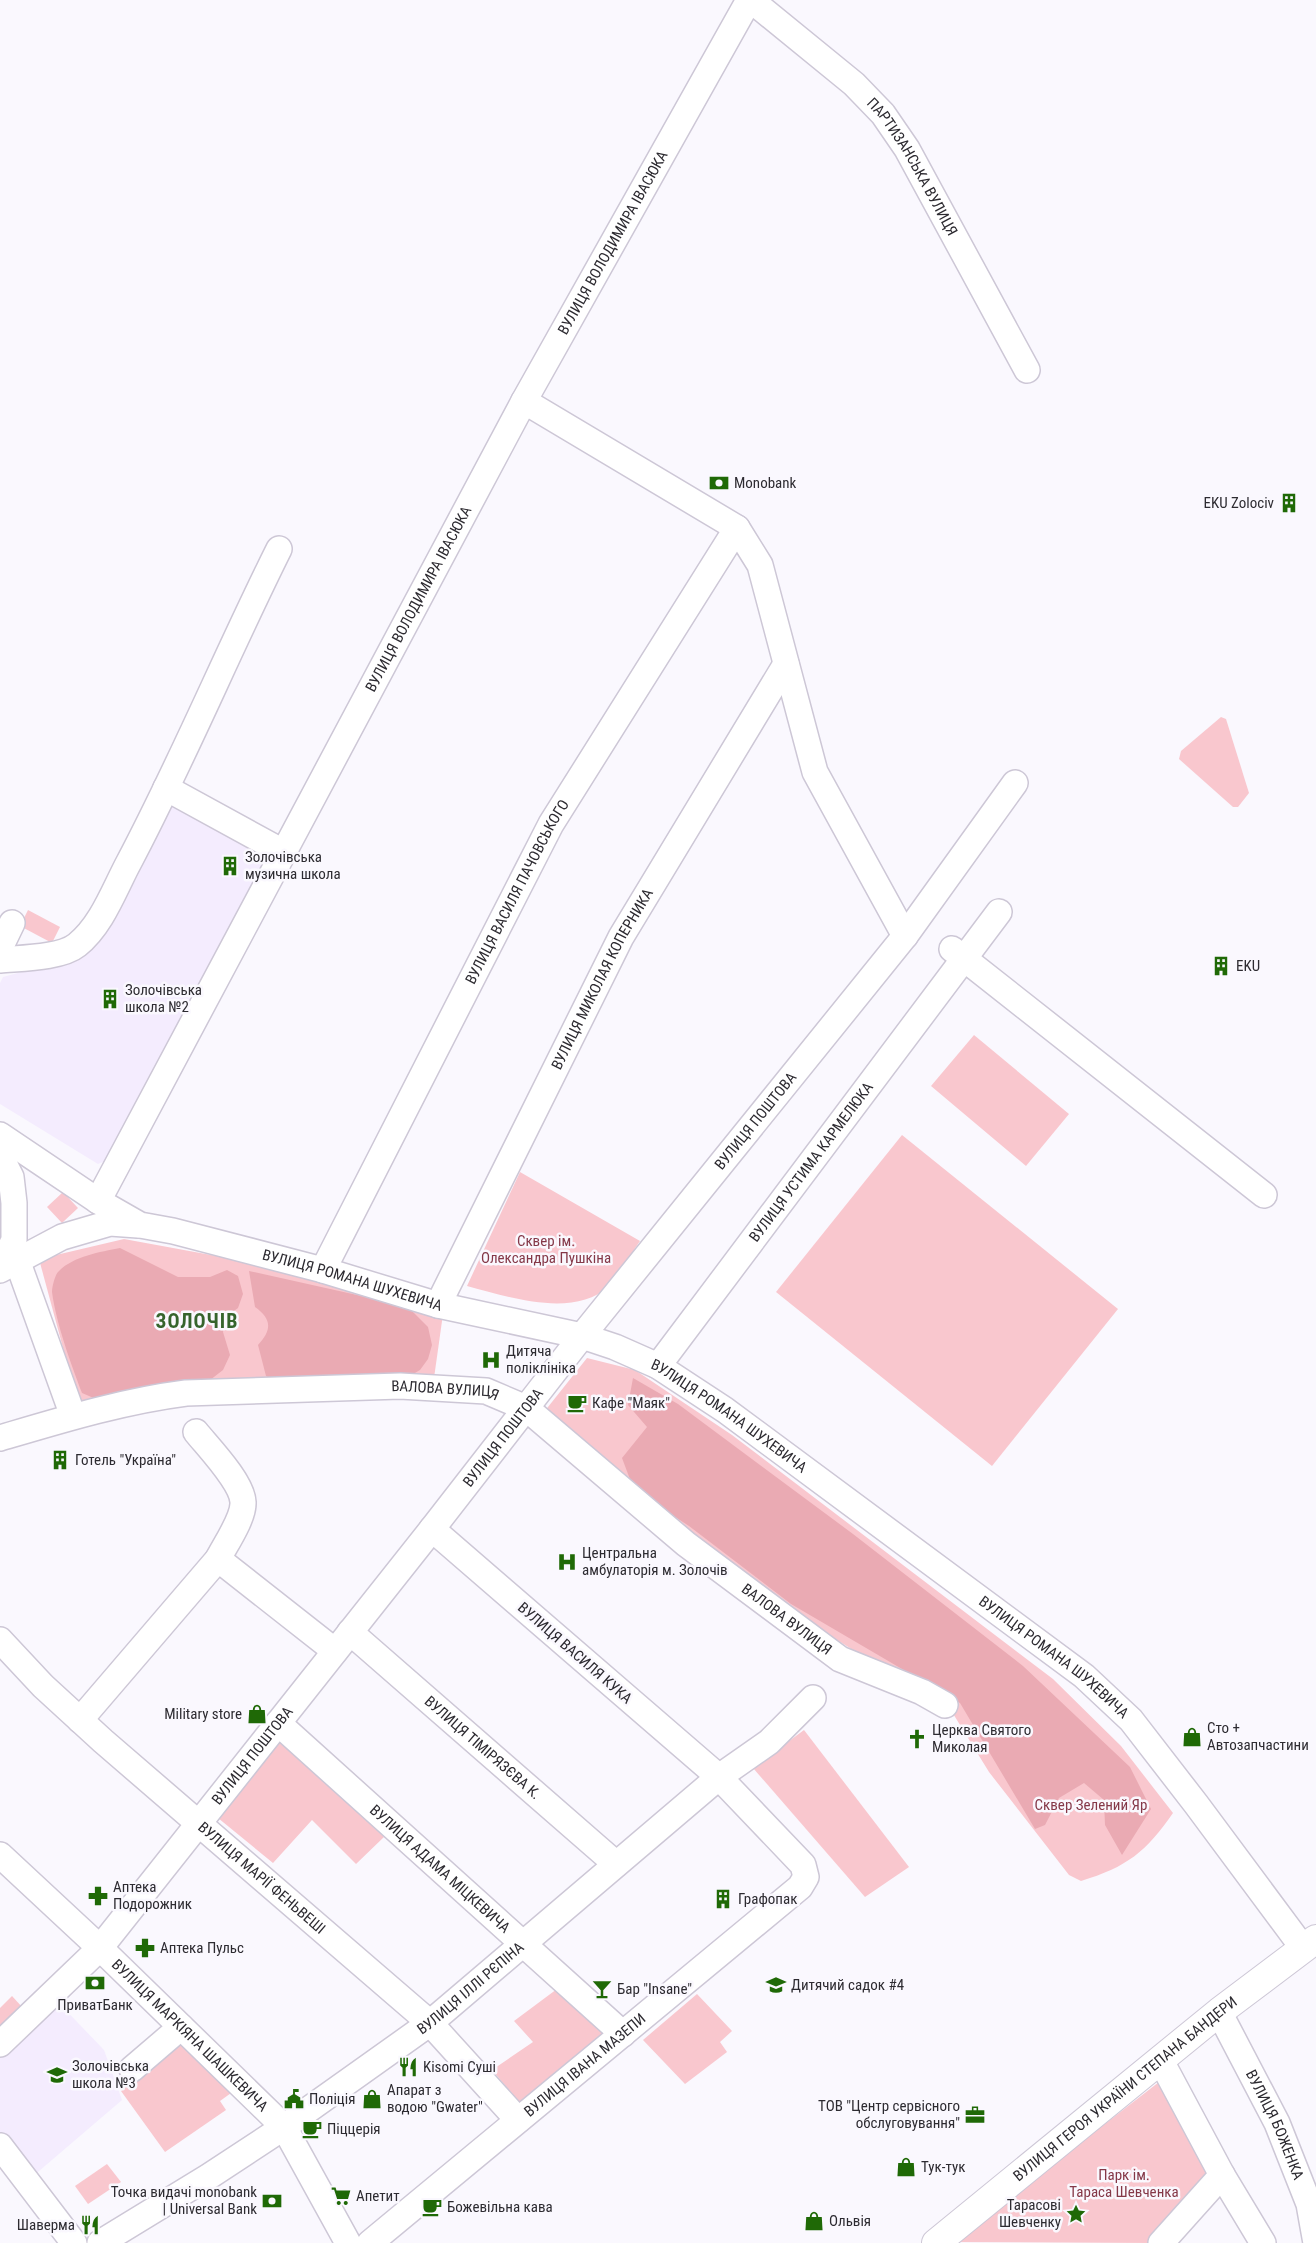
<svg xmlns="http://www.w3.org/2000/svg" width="1316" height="2243" font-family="'Roboto Condensed',sans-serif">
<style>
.built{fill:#f4ecfe}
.green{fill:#f9c7ce}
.forest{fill:#eaaab3}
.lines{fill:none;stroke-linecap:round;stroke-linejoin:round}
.minor-casing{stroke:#cdc7d6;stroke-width:28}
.major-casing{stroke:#cdc7d6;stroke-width:30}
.minor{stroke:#fff;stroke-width:25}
.major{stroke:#fff;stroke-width:28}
.labels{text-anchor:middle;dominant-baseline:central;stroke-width:5;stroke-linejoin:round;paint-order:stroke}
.street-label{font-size:15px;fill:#2d2b31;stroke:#faf8fe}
.poi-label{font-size:15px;fill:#2d2b31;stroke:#faf8fe;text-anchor:start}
.park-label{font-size:15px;fill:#853848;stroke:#faf8fe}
.district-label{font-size:20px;font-weight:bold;letter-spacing:1px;fill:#36642c;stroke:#faf8fe}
</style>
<rect width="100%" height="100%" fill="#faf8fe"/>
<!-- built -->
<g class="built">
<path d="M172 796 273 850 110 1159 98 1164 0 1104V983L3 977 54 963Z"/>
<path d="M54 1998 104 2050 122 2100 32 2177 0 2138V2050Z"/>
</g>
<!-- green -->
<g class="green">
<path d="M1221 717 1226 719 1249 793 1238 807H1233L1179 759 1181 751Z"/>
<path d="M28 910 60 927 52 943 20 926Z"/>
<path d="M974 1035 1069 1114 1026 1166 931 1086Z"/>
<path d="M902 1135 1118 1309 992 1466 776 1292Z"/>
<path d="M520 1172 640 1241C630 1255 621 1274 609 1286 574 1319 508 1297 467 1286Z"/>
<path d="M63 1192 78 1208 62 1223 47 1207Z"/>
<path d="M124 1239 326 1276 443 1314 434 1378 79 1407 39 1259Z"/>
<path d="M587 1358 635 1370 732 1435 1053 1679 1121 1746 1173 1813C1146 1852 1127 1867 1081 1881L1069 1875 989 1772 952 1712 719 1566 544 1412Z"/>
<path d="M804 1730 909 1867 865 1897 753 1768Z"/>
<path d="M280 1741 384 1837 356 1864 312 1820 273 1863 218 1818Z"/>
<path d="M557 1989 607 2038 520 2103 492 2070 533 2042 514 2021Z"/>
<path d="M697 1994 732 2031 720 2042 727 2052 685 2084 643 2040Z"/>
<path d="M12 1996 23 2008 0 2031V2008Z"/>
<path d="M184 2033 238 2088 220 2101 226 2110 165 2152 121 2091Z"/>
<path d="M1159 2082 1210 2176 1152 2243 953 2242Z"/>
<path d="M107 2164 121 2182 88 2204 75 2186Z"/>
</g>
<!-- forest -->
<g class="forest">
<path d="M120 1248 178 1277H210L227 1270 238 1276 243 1294 238 1308 227 1316 223 1332 230 1355 223 1370 201 1387 96 1399 82 1393C71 1364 56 1323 52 1292 52 1287 55 1274 59 1271 74 1256 100 1252 120 1248Z"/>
<path d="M249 1271 366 1297 411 1310 428 1327 432 1345 428 1359 420 1370 408 1377 277 1384 266 1376 258 1345C272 1330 272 1319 255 1307Z"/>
<path d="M633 1378 678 1404 853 1534 1023 1666 1130 1767 1151 1809 1122 1855 1105 1825 1104 1800 1084 1783 1059 1798 1045 1825 1035 1829 960 1703 791 1604 689 1526 634 1490 622 1458 647 1427 628 1405Z"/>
</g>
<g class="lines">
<defs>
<g id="minor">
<path id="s1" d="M751 0 854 84 883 114 907 149 1027 370"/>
<path d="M524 401 737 528 760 565 815 772 905 936"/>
<path d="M166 788 283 852"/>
<path d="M0 948 12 923"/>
<path d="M952 949 1264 1195"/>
<path d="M0 960C20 958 61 958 77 945 102 925 114 890 129 862 183 760 227 653 279 549"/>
<path id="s2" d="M0 1135 98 1201 140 1225 173 1231 323 1270 438 1305 582 1336 615 1347 658 1366 725 1410 1084 1676 1131 1720 1196 1804 1303 1948"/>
<path d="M0 1155 11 1177 14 1203V1240L0 1269"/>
<path id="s3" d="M98 1201 524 401 749 0"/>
<path d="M17 1260 73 1416"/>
<path d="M0 1270 62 1237 110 1223 138 1225"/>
<path id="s4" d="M323 1270 551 824 737 528"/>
<path id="s5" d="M438 1305 621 937 786 664"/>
<path id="s6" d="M658 1366 999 912"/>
<path d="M196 1432C209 1448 242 1482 243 1502 244 1518 225 1545 218 1559L335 1651"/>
<path id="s7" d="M0 1438C61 1420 123 1401 186 1393L400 1386 486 1391 526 1408 686 1544 840 1659 922 1692 945 1705"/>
<path id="s8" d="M350 1632 616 1864"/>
<path id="s9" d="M0 1640 43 1686 103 1741 430 2023 518 2120"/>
<path d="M80 1720 218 1559"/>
<path id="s10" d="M278 1723 623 2034"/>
<path id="s11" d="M0 1855 100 1948 284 2127 348 2243"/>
<path id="s12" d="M1219 2012 1277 2123 1309 2204 1316 2243"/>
<path id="s13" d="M0 2044 100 1948 432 1529 582 1336 905 936 1015 783"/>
<path d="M1161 2061 1222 2175 1263 2243"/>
<path d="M132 2069 181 2027"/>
<path d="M0 2146 74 2243"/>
<path id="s14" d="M100 2243 208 2177 284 2127 430 2023 719 1777 769 1742 813 1698"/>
<path id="s15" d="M370 2243 800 1887 806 1877 803 1865 719 1777 432 1529"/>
<path d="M1161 2243 1222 2175"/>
</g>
<g id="major">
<path id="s16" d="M936 2243 1219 2012 1316 1939"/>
</g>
</defs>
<!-- minor casing -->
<use href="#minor" class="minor-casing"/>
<!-- major casing -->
<use href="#major" class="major-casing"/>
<!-- minor -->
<use href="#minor" class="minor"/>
<!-- major -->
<use href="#major" class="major"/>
</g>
<!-- icons -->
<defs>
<symbol id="bank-bare" viewBox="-9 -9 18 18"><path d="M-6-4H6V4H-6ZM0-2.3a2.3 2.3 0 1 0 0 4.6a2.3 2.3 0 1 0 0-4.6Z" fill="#1f6906" stroke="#faf8fe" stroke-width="2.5" paint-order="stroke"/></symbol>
<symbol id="building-bare" viewBox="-9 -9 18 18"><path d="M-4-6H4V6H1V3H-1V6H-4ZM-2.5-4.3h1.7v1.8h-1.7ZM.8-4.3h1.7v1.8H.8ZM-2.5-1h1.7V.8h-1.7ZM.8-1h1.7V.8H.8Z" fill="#1f6906" stroke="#faf8fe" stroke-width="2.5" paint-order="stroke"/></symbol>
<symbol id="hospital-bare" viewBox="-9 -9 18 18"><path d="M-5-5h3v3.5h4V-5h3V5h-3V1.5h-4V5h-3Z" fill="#1f6906" stroke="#faf8fe" stroke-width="2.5" paint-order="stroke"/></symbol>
<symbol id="cafe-bare" viewBox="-9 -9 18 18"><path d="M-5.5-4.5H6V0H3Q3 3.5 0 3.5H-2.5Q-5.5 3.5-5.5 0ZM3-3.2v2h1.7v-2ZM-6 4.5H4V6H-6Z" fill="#1f6906" stroke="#faf8fe" stroke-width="2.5" paint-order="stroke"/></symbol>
<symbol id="shop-bare" viewBox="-9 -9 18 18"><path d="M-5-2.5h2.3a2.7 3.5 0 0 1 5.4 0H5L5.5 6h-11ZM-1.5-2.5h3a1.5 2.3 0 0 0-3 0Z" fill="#1f6906" stroke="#faf8fe" stroke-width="2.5" paint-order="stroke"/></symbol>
<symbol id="church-bare" viewBox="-9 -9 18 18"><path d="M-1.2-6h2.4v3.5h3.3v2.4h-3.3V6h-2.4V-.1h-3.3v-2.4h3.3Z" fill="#1f6906" stroke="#faf8fe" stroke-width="2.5" paint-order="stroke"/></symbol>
<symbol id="pharmacy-bare" viewBox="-9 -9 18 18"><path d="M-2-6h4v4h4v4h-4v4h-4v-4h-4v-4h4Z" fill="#1f6906" stroke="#faf8fe" stroke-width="2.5" paint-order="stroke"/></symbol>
<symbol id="school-bare" viewBox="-9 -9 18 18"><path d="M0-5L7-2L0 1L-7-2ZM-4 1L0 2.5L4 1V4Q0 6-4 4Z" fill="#1f6906" stroke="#faf8fe" stroke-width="2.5" paint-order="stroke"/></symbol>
<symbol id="bar-bare" viewBox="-9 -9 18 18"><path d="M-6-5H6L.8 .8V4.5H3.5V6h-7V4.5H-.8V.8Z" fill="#1f6906" stroke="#faf8fe" stroke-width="2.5" paint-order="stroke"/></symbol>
<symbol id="restaurant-bare" viewBox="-9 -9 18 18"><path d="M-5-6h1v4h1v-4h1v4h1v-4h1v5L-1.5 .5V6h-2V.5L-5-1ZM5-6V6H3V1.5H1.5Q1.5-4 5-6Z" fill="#1f6906" stroke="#faf8fe" stroke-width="2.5" paint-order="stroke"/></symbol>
<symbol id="civic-bare" viewBox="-9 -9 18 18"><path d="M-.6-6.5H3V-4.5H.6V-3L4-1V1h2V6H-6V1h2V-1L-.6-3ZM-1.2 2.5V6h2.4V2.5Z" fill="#1f6906" stroke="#faf8fe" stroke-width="2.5" paint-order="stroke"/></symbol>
<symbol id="office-bare" viewBox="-9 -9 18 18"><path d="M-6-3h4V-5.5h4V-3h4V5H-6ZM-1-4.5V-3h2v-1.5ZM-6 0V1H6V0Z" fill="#1f6906" stroke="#faf8fe" stroke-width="2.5" paint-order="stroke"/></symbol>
<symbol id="supermarket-bare" viewBox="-9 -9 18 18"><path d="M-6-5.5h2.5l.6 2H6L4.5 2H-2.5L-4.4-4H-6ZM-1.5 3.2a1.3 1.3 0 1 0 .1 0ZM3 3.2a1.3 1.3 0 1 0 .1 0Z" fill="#1f6906" stroke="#faf8fe" stroke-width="2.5" paint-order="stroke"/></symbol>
<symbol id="sight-bare" viewBox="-9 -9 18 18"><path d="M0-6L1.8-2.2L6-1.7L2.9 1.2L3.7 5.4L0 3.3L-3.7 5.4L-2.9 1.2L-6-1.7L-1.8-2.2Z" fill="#1f6906" stroke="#faf8fe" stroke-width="2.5" paint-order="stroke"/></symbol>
</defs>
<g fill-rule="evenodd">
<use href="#bank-bare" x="705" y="469" width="28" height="28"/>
<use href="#building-bare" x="1275" y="489" width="28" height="28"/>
<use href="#building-bare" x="216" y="852" width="28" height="28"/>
<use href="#building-bare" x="1207" y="952" width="28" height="28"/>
<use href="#building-bare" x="96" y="985" width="28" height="28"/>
<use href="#hospital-bare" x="477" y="1346" width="28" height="28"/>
<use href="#cafe-bare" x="563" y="1389" width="28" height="28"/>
<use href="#building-bare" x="46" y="1446" width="28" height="28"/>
<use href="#hospital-bare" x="553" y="1548" width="28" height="28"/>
<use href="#shop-bare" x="243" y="1700" width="28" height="28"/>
<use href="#shop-bare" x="1178" y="1723" width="28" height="28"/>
<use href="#church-bare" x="903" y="1725" width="28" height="28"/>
<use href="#pharmacy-bare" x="84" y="1882" width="28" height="28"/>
<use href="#building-bare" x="709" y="1885" width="28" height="28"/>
<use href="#pharmacy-bare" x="131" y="1934" width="28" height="28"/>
<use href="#bank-bare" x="81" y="1969" width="28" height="28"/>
<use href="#school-bare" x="762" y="1971" width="28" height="28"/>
<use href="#bar-bare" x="588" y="1975" width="28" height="28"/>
<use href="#restaurant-bare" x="394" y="2053" width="28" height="28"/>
<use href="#school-bare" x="43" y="2061" width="28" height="28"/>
<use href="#civic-bare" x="280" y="2085" width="28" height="28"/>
<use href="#shop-bare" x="358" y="2085" width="28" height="28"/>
<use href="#office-bare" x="961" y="2101" width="28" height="28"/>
<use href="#cafe-bare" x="298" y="2115" width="28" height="28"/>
<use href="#shop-bare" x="892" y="2153" width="28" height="28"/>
<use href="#supermarket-bare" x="327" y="2182" width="28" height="28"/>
<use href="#bank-bare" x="258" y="2187" width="28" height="28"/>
<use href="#cafe-bare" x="418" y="2193" width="28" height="28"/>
<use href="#sight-bare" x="1062" y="2200" width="28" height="28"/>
<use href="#shop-bare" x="800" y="2207" width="28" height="28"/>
<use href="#restaurant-bare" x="76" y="2211" width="28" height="28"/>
</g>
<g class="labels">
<!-- street labels -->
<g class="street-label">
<text stroke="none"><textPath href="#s1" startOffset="235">ПАРТИЗАНСЬКА ВУЛИЦЯ</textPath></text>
<text stroke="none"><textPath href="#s3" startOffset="1088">ВУЛИЦЯ ВОЛОДИМИРА ІВАСЮКА</textPath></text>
<text stroke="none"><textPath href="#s3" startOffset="682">ВУЛИЦЯ ВОЛОДИМИРА ІВАСЮКА</textPath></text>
<text stroke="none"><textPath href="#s4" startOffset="425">ВУЛИЦЯ ВАСИЛЯ ПАЧОВСЬКОГО</textPath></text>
<text stroke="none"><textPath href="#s5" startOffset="365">ВУЛИЦЯ МИКОЛАЯ КОПЕРНИКА</textPath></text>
<text stroke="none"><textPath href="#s13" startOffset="1194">ВУЛИЦЯ ПОШТОВА</textPath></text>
<text stroke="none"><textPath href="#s6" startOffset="255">ВУЛИЦЯ УСТИМА КАРМЕЛЮКА</textPath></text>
<text stroke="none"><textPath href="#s2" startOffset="386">ВУЛИЦЯ РОМАНА ШУХЕВИЧА</textPath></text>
<text stroke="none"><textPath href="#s7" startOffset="451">ВАЛОВА ВУЛИЦЯ</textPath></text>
<text stroke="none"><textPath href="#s2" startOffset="791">ВУЛИЦЯ РОМАНА ШУХЕВИЧА</textPath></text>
<text stroke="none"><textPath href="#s13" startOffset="789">ВУЛИЦЯ ПОШТОВА</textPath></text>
<text stroke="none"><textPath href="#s7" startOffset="871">ВАЛОВА ВУЛИЦЯ</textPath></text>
<text transform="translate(575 1653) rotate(41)">ВУЛИЦЯ ВАСИЛЯ КУКА</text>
<text stroke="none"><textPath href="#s2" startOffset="1196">ВУЛИЦЯ РОМАНА ШУХЕВИЧА</textPath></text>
<text stroke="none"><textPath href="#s8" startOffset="176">ВУЛИЦЯ ТІМІРЯЗЄВА К.</textPath></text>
<text stroke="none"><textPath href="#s13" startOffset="384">ВУЛИЦЯ ПОШТОВА</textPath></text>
<text stroke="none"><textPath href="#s10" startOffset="218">ВУЛИЦЯ АДАМА МІЦКЕВИЧА</textPath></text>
<text stroke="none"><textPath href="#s9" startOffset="354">ВУЛИЦЯ МАРІЇ ФЕНЬВЕШІ</textPath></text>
<text stroke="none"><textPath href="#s14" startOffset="450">ВУЛИЦЯ ІЛЛІ РЄПІНА</textPath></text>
<text stroke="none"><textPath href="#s11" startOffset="262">ВУЛИЦЯ МАРКІЯНА ШАШКЕВИЧА</textPath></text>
<text stroke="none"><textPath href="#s15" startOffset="279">ВУЛИЦЯ ІВАНА МАЗЕПИ</textPath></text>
<text stroke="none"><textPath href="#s16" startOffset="244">ВУЛИЦЯ ГЕРОЯ УКРАЇНИ СТЕПАНА БАНДЕРИ</textPath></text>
<text stroke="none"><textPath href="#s12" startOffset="126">ВУЛИЦЯ БОЖЕНКА</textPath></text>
</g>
<!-- poi labels -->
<g class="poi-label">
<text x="734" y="483">Monobank</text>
<text x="1274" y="503" text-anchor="end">EKU Zolociv</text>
<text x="245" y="857">Золочівська<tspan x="245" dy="17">музична школа</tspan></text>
<text x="1236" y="966">EKU</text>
<text x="125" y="990">Золочівська<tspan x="125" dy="17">школа №2</tspan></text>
<text x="506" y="1351">Дитяча<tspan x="506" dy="17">поліклініка</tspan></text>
<text x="592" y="1403">Кафе "Маяк"</text>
<text x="75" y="1460">Готель "Україна"</text>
<text x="582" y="1553">Центральна<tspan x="582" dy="17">амбулаторія м. Золочів</tspan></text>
<text x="242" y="1714" text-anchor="end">Military store</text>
<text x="1207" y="1728">Сто +<tspan x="1207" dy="17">Автозапчастини</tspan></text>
<text x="932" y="1730">Церква Святого<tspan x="932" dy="17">Миколая</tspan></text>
<text x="113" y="1887">Аптека<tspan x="113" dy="17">Подорожник</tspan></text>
<text x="738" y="1899">Графопак</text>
<text x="160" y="1948">Аптека Пульс</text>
<text x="791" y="1985">Дитячий садок #4</text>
<text x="617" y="1989">Бар "Insane"</text>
<text x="95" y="2005" text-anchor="middle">ПриватБанк</text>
<text x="72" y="2066">Золочівська<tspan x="72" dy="17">школа №3</tspan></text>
<text x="423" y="2067">Kisomi Суші</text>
<text x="387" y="2090">Апарат з<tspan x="387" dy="17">водою "Gwater"</tspan></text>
<text x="309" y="2099">Поліція</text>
<text x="960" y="2106" text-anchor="end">ТОВ "Центр сервісного<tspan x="960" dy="17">обслуговування"</tspan></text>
<text x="327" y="2129">Піццерія</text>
<text x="921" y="2167">Тук-тук</text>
<text x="257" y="2192" text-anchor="end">Точка видачі monobank<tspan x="257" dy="17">| Universal Bank</tspan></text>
<text x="356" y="2196">Апетит</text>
<text x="1061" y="2205" text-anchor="end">Тарасові<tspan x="1061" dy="17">Шевченку</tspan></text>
<text x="447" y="2207">Божевільна кава</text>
<text x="829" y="2221">Ольвія</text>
<text x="75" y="2225" text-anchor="end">Шаверма</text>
</g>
<!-- park labels -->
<g class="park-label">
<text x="546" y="1241">Сквер ім.<tspan x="546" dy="17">Олександра Пушкіна</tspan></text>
<text x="1091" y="1805">Сквер Зелений Яр</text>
<text x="1124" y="2175">Парк ім.<tspan x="1124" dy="17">Тараса Шевченка</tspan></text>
</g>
<!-- district labels -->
<g class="district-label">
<text x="197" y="1321">ЗОЛОЧІВ</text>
</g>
</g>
</svg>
